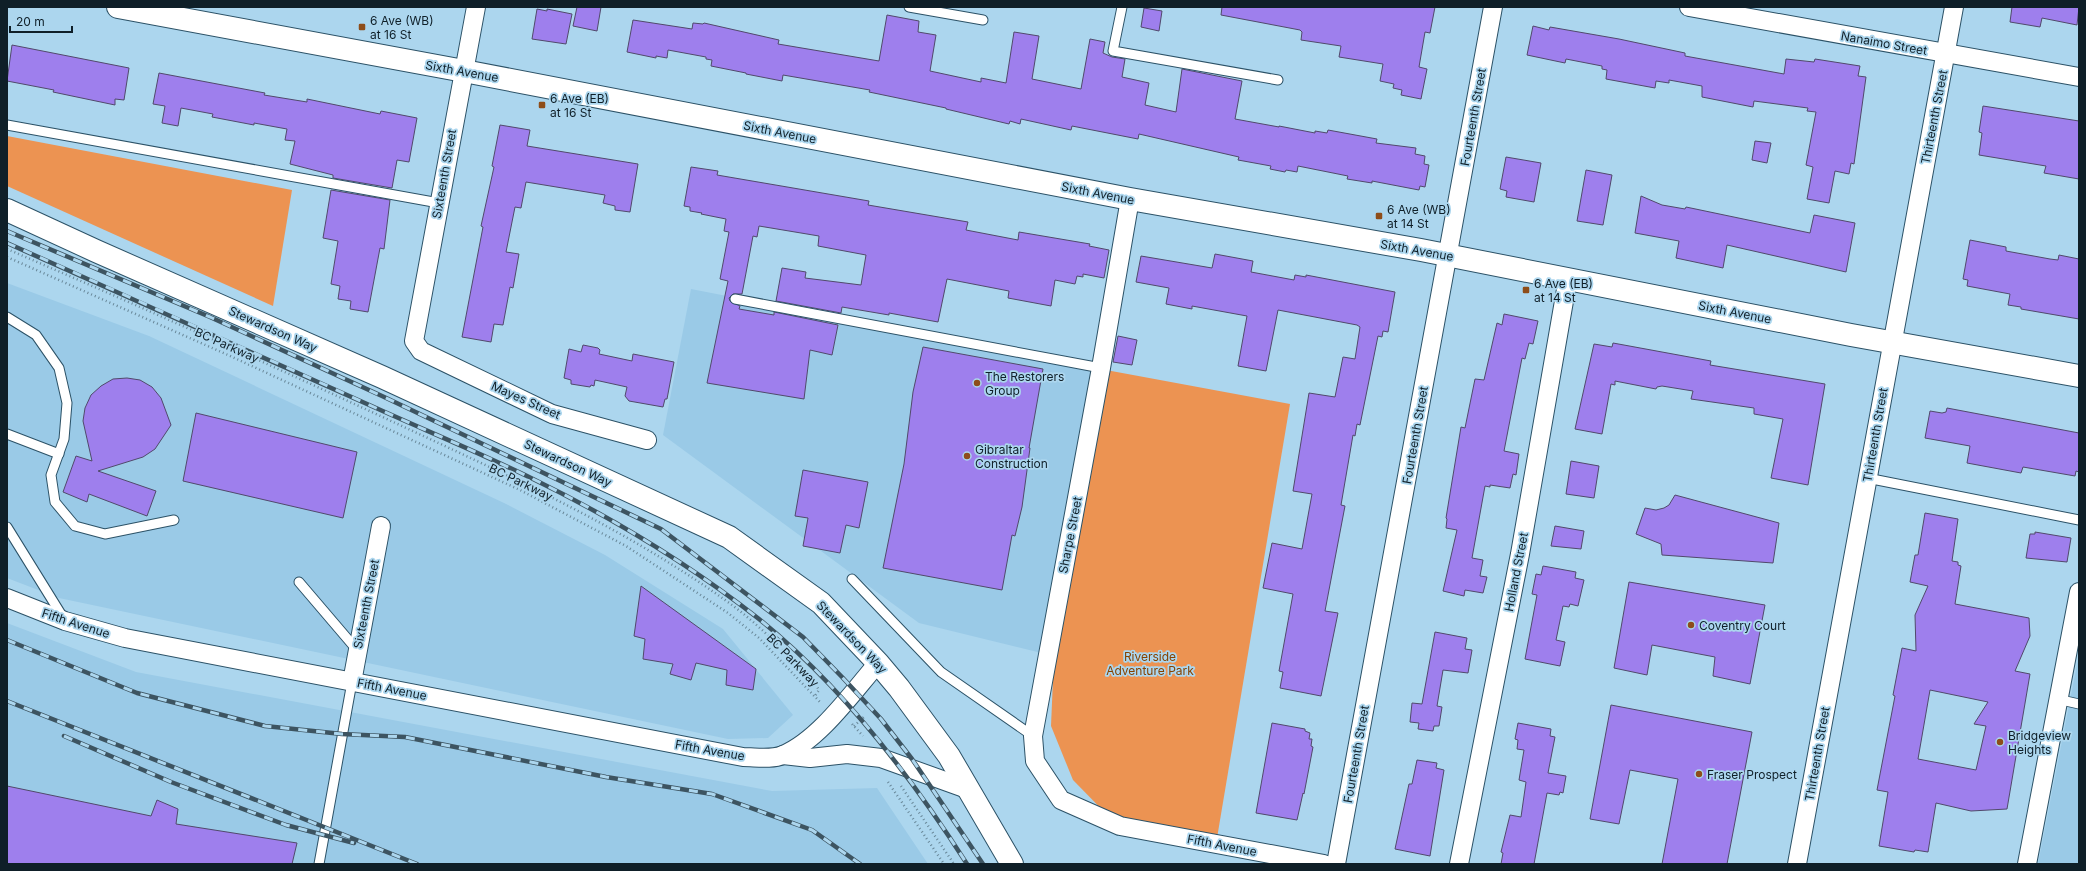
<svg xmlns="http://www.w3.org/2000/svg" width="2086" height="871" font-family="Inter,sans-serif">
<style>
.built{fill:#9acae7}
.green{fill:#ec9352}
.building{fill:#9e7fed;stroke:#51496b;fill-rule:evenodd}
.lines{fill:none;stroke-linecap:round;stroke-linejoin:round}
.lane-casing{stroke:#2c5267;stroke-width:11}
.street-casing{stroke:#2c5267;stroke-width:20}
.secondary-casing{stroke:#2c5267;stroke-width:24}
.primary-casing{stroke:#2c5267;stroke-width:24}
.path{stroke:#688798;stroke-width:2.5;stroke-dasharray:1 3;stroke-linecap:butt}
.lane{stroke:#fff;stroke-width:9}
.street{stroke:#fff;stroke-width:18}
.secondary{stroke:#fff;stroke-width:22}
.primary{stroke:#fff;stroke-width:22}
.rail-casing{stroke:#3d5461;stroke-width:4.5}
.rail{stroke:#acd6ee;stroke-width:3;stroke-dasharray:9;stroke-linecap:butt}
.poi-dot{fill:#8e4d19;stroke:#acd6ee;stroke-width:1.5}
.labels{text-anchor:middle;dominant-baseline:central;stroke-width:3.5;stroke-linejoin:round;paint-order:stroke}
.poi-label{font-size:12px;fill:#0f1f28;stroke:#acd6ee;text-anchor:start}
.street-label{font-size:12px;fill:#0f1f28;stroke:#acd6ee}
.park-label{font-size:12px;fill:#854200;stroke:#acd6ee}
</style>
<rect width="100%" height="100%" fill="#acd6ee"/>
<!-- built -->
<g class="built">
<path d="M7 283 149 336 504 503 605 555 723 629 793 715 768 738 728 739 59 598 7 578Z"/>
<path d="M691 289 1106 370 1054 656 919 623 663 435Z"/>
<path d="M7 623 136 672 772 791 877 788 928 864H7Z"/>
<path d="M2079 654V864H2038Z"/>
</g>
<!-- green -->
<g class="green">
<path d="M7 136 292 190 273 306 7 186Z"/>
<path d="M1106 370 1290 404 1216 844 1119 827 1073 780 1051 726 1054 656Z"/>
</g>
<!-- building -->
<g class="building">
<path d="M577 7H601L597 31 573 26Z"/>
<path d="M1222 7H1435L1430 33 1425 32 1419 67 1427 69 1421 99 1401 95 1402 90 1393 88 1394 84 1380 81 1383 64 1339 57 1341 46 1301 40 1302 32 1300 30 1221 15Z"/>
<path d="M2012 7H2079L2077 25 2042 18 2040 27 2010 22Z"/>
<path d="M1144 8 1162 11 1159 31 1141 27Z"/>
<path d="M537 9 547 11V9L572 14 566 44 532 39Z"/>
<path d="M887 15 919 21 918 32 936 35 930 71 981 82V78L1006 83 1014 32 1039 36 1032 79 1081 89 1090 39 1105 42 1103 53 1112 57 1125 59 1122 77 1149 83 1145 105 1176 112 1182 69 1242 81 1235 119 1279 127V126L1315 133V131L1327 133 1328 130 1377 139 1376 143 1416 148 1415 154 1425 156 1424 164 1429 165 1425 187 1420 186 1419 190 1372 181V183L1347 179 1348 176 1298 166 1297 172 1286 170 1285 172 1270 169 1271 166 1238 160 1239 157 1139 134 1138 139 1072 126 1071 130 1021 119 1020 124 1010 121 1009 124 946 109V108L869 92 870 90 783 75 782 81 746 74V73L711 66 712 60 706 59V57L668 50 667 58 656 56V58L627 52 633 20 692 29 693 23 703 24 704 23 779 40 778 44 879 61Z"/>
<path d="M1533 26 1549 30 1550 27 1619 39 1685 53V56L1784 74 1786 59 1814 62 1815 59 1860 66 1858 76 1866 77 1854 164 1851 163 1849 174 1835 171 1829 203 1807 199 1813 167 1806 165 1816 112 1807 111 1808 108 1754 101 1753 107 1702 97V86L1669 80V83L1656 81 1655 88 1606 79 1607 70 1602 69V66L1566 59 1565 63 1527 55Z"/>
<path d="M12 45 129 68 124 100 115 99V105L53 92 54 90 7 81Z"/>
<path d="M159 73 265 93 264 95 307 102V99L380 114 381 111 417 118 409 162 397 160 392 188 333 178V175L290 164 295 141 285 140 287 129 254 123V125L212 117 213 114 181 108 178 126 162 123 165 106 153 104Z"/>
<path d="M1983 106 2079 121V179L2044 173 2046 166 1979 155 1982 133 1979 132Z"/>
<path d="M500 125 530 130 527 146 638 164 630 212 615 210V206L603 203 605 195 526 182 521 208 515 207 506 252 519 254 513 288 510 287 503 325 494 324 491 342 462 337 483 227 481 226 494 167 492 166Z"/>
<path d="M1755 141 1771 143 1767 163 1752 160Z"/>
<path d="M1506 157 1541 163 1534 202 1506 197 1507 191 1500 189Z"/>
<path d="M691 167 718 171 717 175 869 201 868 205 968 222 966 230 1018 240 1019 232 1090 244 1089 246 1109 250 1104 278 1083 274V277L1077 276 1075 284 1055 280 1051 306 1008 298 1009 291 947 279 938 322 889 313V315L842 307 841 313 776 301 782 268 806 272 805 278 861 285 866 255 818 246 819 236 759 226 757 237 753 236 742 294H733L729 298 730 301 740 306 739 309 774 315V312L838 325 832 355 810 350 804 399 707 383 728 281 720 279 729 232 724 231 726 219 701 214 702 213 690 211V207L684 206Z"/>
<path d="M1586 170 1612 175 1603 225 1577 221Z"/>
<path d="M331 190 390 200 384 249 380 248 368 312 350 309 351 301 338 299 340 286 331 284 338 241 323 238Z"/>
<path d="M1641 196 1662 205 1685 209 1686 207 1810 233 1814 215 1855 223 1846 272 1727 245 1723 268 1676 258 1679 241 1635 233Z"/>
<path d="M1970 240 2006 247V251L2050 259 2058 260 2059 255 2079 259V319L2021 309V307L2008 305 2010 294 1967 286 1968 280 1963 279Z"/>
<path d="M1215 254 1253 261 1251 272 1294 280 1295 275 1306 277V275L1395 292 1388 332 1383 331 1382 337 1378 336 1360 425 1357 424 1355 436 1353 435 1341 505 1345 506 1325 611 1338 613 1321 696 1280 688 1283 672 1279 671 1293 594 1263 588 1272 543 1302 549 1312 494 1293 491 1309 393 1335 397 1343 357 1355 359 1360 327 1357 325 1278 310 1266 371 1238 366 1247 316 1192 306V309L1166 304 1169 288 1136 282 1141 256 1212 268Z"/>
<path d="M1504 314 1538 321 1533 344 1529 343 1525 359 1522 358 1504 451 1519 454 1516 475 1513 474 1510 488 1490 485V487L1485 486 1472 558 1483 560 1480 576 1487 577 1483 593 1465 590 1464 596 1443 591 1457 530 1446 528 1447 519 1446 518 1461 427 1465 428 1475 379 1484 380 1497 323 1502 325Z"/>
<path d="M1118 336 1137 340 1132 365 1113 362Z"/>
<path d="M1613 343 1711 361 1710 365 1825 384 1808 485 1771 478 1783 419 1754 414V408L1691 399 1693 391 1662 386 1657 387 1656 389 1615 381V385L1611 384 1602 434 1575 429 1594 344 1612 347Z"/>
<path d="M583 345 598 348 600 350 599 354 632 361 633 354 674 362 667 399H665L663 407 629 401 625 396 627 387 595 380 594 386 591 385 590 387 571 384V380L564 378 569 349 581 352Z"/>
<path d="M923 347 1043 369 1029 448H1030L1022 507 1015 536 1012 535 1002 590 883 568 904 464 913 392Z"/>
<path d="M127 378 140 380 152 387 161 398 171 425 155 449 143 457 98 471 156 491 147 516 89 494 87 502 63 492 76 456 92 461 83 421 85 408 91 395 101 386 113 379Z"/>
<path d="M1947 408 2079 433V472L2076 471 2075 476 2023 467 2021 473 1967 463 1970 446 1925 438 1930 411 1942 413 1946 412Z"/>
<path d="M196 413 357 452 343 518 183 481Z"/>
<path d="M1571 461 1599 466 1594 498 1566 494Z"/>
<path d="M803 470 868 482 859 528 846 525 840 553 803 546 808 518 795 516Z"/>
<path d="M1675 495 1779 523 1773 563 1662 555 1661 544 1636 534 1645 508 1656 510 1664 508 1669 505Z"/>
<path d="M1925 513 1958 519 1952 561 1958 562V565L1961 566 1955 604 2029 618 2030 636 2015 671 2030 674 2007 809 1971 811 1936 803 1928 852 1915 850 1914 852 1879 846 1888 792 1877 790 1895 696 1893 695 1902 648 1916 651 1915 615 1928 586 1910 582 1915 555H1918ZM1930 690 1988 702 1974 724 1986 726 1976 770 1918 759Z"/>
<path d="M1555 526 1584 531 1581 549 1551 546Z"/>
<path d="M2035 532 2071 538 2067 562 2026 558 2030 534H2035Z"/>
<path d="M1543 566 1576 572 1575 578 1584 580 1578 606 1570 604 1569 607 1563 606 1556 640 1565 642 1560 666 1525 659 1537 595 1532 594 1536 574 1541 575Z"/>
<path d="M1629 582 1765 605 1750 684 1713 676 1715 657 1652 645 1647 675 1614 668Z"/>
<path d="M641 586 756 669 753 690 726 685 727 670 696 663 691 680 670 674 673 664 643 659 645 639 634 636Z"/>
<path d="M1435 632 1467 638 1465 649 1472 650 1468 673 1443 670 1437 706 1442 707 1439 726H1434L1433 731 1418 729 1419 723 1410 722 1412 703 1422 704Z"/>
<path d="M1611 705 1752 732 1727 864H1662L1678 779 1630 770 1619 824 1590 819Z"/>
<path d="M1272 723 1305 729V731L1310 733 1309 739H1312L1311 746 1313 747 1304 794 1303 793 1297 820 1256 813Z"/>
<path d="M1518 723 1551 729 1550 736 1555 737 1548 773 1566 776 1563 793 1560 792 1559 795 1547 793 1534 864H1501L1503 853 1501 852 1510 815 1521 817 1526 782 1519 780 1524 750 1517 749 1518 740 1515 739Z"/>
<path d="M1417 760 1437 763 1436 768 1444 770 1430 856 1395 849 1409 784H1412Z"/>
<path d="M7 786 151 816 157 800 178 809 176 824 297 843 292 864H7Z"/>
</g>
<g class="lines">
<defs>
<g id="lane">
<path d="M909 7 983 20"/>
<path d="M1122 7 1113 51 1278 80"/>
<path d="M7 125 439 203"/>
<path d="M735 299 1101 368"/>
<path d="M7 317 36 335 59 368 67 403 64 439 51 475 55 502 75 526 105 534 174 520"/>
<path d="M7 434 59 454"/>
<path d="M1867 478 2079 520"/>
<path d="M7 527 64 619"/>
<path d="M852 579 941 672 1033 736"/>
<path d="M299 582 357 650"/>
<path d="M2057 699 2079 704"/>
<path d="M319 864 352 682"/>
</g>
<g id="street">
<path d="M476 7 414 341 421 351 552 414 647 440"/>
<path d="M1689 7 2079 77"/>
<path d="M1130 199 1101 368 1033 736 1035 761 1061 800 1120 826 1324 864"/>
<path d="M7 598 65 621 125 638 743 757C756 757 771 760 783 755 819 740 852 693 878 663"/>
<path d="M352 682 381 526"/>
<path d="M783 755 810 758 847 754 881 758 970 790"/>
<path d="M1336 864 1493 7"/>
<path d="M1459 864 1520 554 1568 278"/>
<path d="M1797 864 1954 7"/>
<path d="M2027 864 2079 592"/>
</g>
<path id="secondary" d="M118 7 464 71 1130 199 1421 250 1851 335 2079 376"/>
<path id="primary" d="M7 210 96 251 382 377 729 537 821 603 878 663 899 688 949 756 1012 864"/>
</defs>
<!-- lane casing -->
<use href="#lane" class="lane-casing"/>
<!-- street casing -->
<use href="#street" class="street-casing"/>
<!-- secondary casing -->
<use href="#secondary" class="secondary-casing"/>
<!-- primary casing -->
<use href="#primary" class="primary-casing"/>
<!-- path -->
<g class="path">
<path d="M7 249C135 304 262 361 389 420 507 475 626 528 732 605 763 628 790 657 816 685L819 690 815 696"/>
<path d="M7 257 228 355 520 490 626 546 728 613 759 638 820 702"/>
<path d="M852 724 863 736"/>
<path d="M854 726 864 717"/>
<path d="M888 782 944 864"/>
<path d="M901 786 954 864"/>
</g>
<!-- lane -->
<use href="#lane" class="lane"/>
<!-- street -->
<use href="#street" class="street"/>
<!-- secondary -->
<use href="#secondary" class="secondary"/>
<!-- primary -->
<use href="#primary" class="primary"/>
<defs>
<g id="rail">
<path d="M7 231 210 317 382 396 661 529 803 637 842 677 881 719 912 759 983 864"/>
<path d="M7 243C130 297 253 352 376 408 427 431 480 453 531 478 611 517 689 564 759 619 842 686 910 775 967 864"/>
<path d="M7 640 137 693 265 726 342 734 405 737 606 777 712 794 812 830 860 864"/>
<path d="M7 701 417 864"/>
<path d="M64 736 171 782 286 825 354 843"/>
</g>
</defs>
<!-- rail casing -->
<use href="#rail" class="rail-casing"/>
<!-- rail -->
<use href="#rail" class="rail"/>
</g>
<!-- markers -->
<g class="poi-dot">
<rect x="358" y="23" width="8" height="8" rx="2"/>
<rect x="538" y="101" width="8" height="8" rx="2"/>
<rect x="1375" y="212" width="8" height="8" rx="2"/>
<rect x="1522" y="286" width="8" height="8" rx="2"/>
<circle cx="977" cy="383" r="4"/>
<circle cx="967" cy="456" r="4"/>
<circle cx="1691" cy="625" r="4"/>
<circle cx="2000" cy="742" r="4"/>
<circle cx="1699" cy="774" r="4"/>
</g>
<g class="labels">
<!-- poi labels -->
<g class="poi-label">
<text x="370" y="20">6 Ave (WB)<tspan x="370" dy="14">at 16 St</tspan></text>
<text x="550" y="98">6 Ave (EB)<tspan x="550" dy="14">at 16 St</tspan></text>
<text x="1387" y="209">6 Ave (WB)<tspan x="1387" dy="14">at 14 St</tspan></text>
<text x="1534" y="283">6 Ave (EB)<tspan x="1534" dy="14">at 14 St</tspan></text>
<text x="985" y="376">The Restorers<tspan x="985" dy="14">Group</tspan></text>
<text x="975" y="449">Gibraltar<tspan x="975" dy="14">Construction</tspan></text>
<text x="1699" y="625">Coventry Court</text>
<text x="2008" y="735">Bridgeview<tspan x="2008" dy="14">Heights</tspan></text>
<text x="1707" y="774">Fraser Prospect</text>
</g>
<!-- street labels -->
<g class="street-label">
<text transform="translate(1884 43) rotate(10)">Nanaimo Street</text>
<text transform="translate(462 71) rotate(10)">Sixth Avenue</text>
<text transform="translate(1473 117) rotate(-80)">Fourteenth Street</text>
<text transform="translate(1934 117) rotate(-79)">Thirteenth Street</text>
<text transform="translate(780 132) rotate(11)">Sixth Avenue</text>
<text transform="translate(444 174) rotate(-80)">Sixteenth Street</text>
<text transform="translate(1098 193) rotate(11)">Sixth Avenue</text>
<text transform="translate(1417 250) rotate(10)">Sixth Avenue</text>
<text transform="translate(1735 312) rotate(11)">Sixth Avenue</text>
<text transform="translate(273 329) rotate(24)">Stewardson Way</text>
<text transform="translate(227 345) rotate(24)">BC Parkway</text>
<text transform="translate(526 400) rotate(24)">Mayes Street</text>
<text transform="translate(1415 435) rotate(-80)">Fourteenth Street</text>
<text transform="translate(1875 435) rotate(-80)">Thirteenth Street</text>
<text transform="translate(568 463) rotate(25)">Stewardson Way</text>
<text transform="translate(521 482) rotate(26)">BC Parkway</text>
<text transform="translate(1070 535) rotate(-79)">Sharpe Street</text>
<text transform="translate(1516 572) rotate(-79)">Holland Street</text>
<text transform="translate(366 604) rotate(-79)">Sixteenth Street</text>
<text transform="translate(76 623) rotate(18)">Fifth Avenue</text>
<text transform="translate(852 637) rotate(46)">Stewardson Way</text>
<text transform="translate(793 660) rotate(46)">BC Parkway</text>
<text transform="translate(392 689) rotate(11)">Fifth Avenue</text>
<text transform="translate(710 750) rotate(10)">Fifth Avenue</text>
<text transform="translate(1356 754) rotate(-80)">Fourteenth Street</text>
<text transform="translate(1817 754) rotate(-80)">Thirteenth Street</text>
<text transform="translate(1222 845) rotate(11)">Fifth Avenue</text>
</g>
<!-- park labels -->
<g class="park-label">
<text x="1150" y="656">Riverside<tspan x="1150" dy="14">Adventure Park</tspan></text>
</g>
</g>
<!-- border -->
<rect width="2086" height="871" fill="none" stroke="#0f1f28" stroke-width="16"/>
<!-- scale -->
<path d="M10 26v6h62v-6" fill="none" stroke="#0f1f28" stroke-width="2"/>
<text x="16" y="26" font-size="12" fill="#0f1f28" stroke="#acd6ee" stroke-width="3" paint-order="stroke">20 m</text>
</svg>
